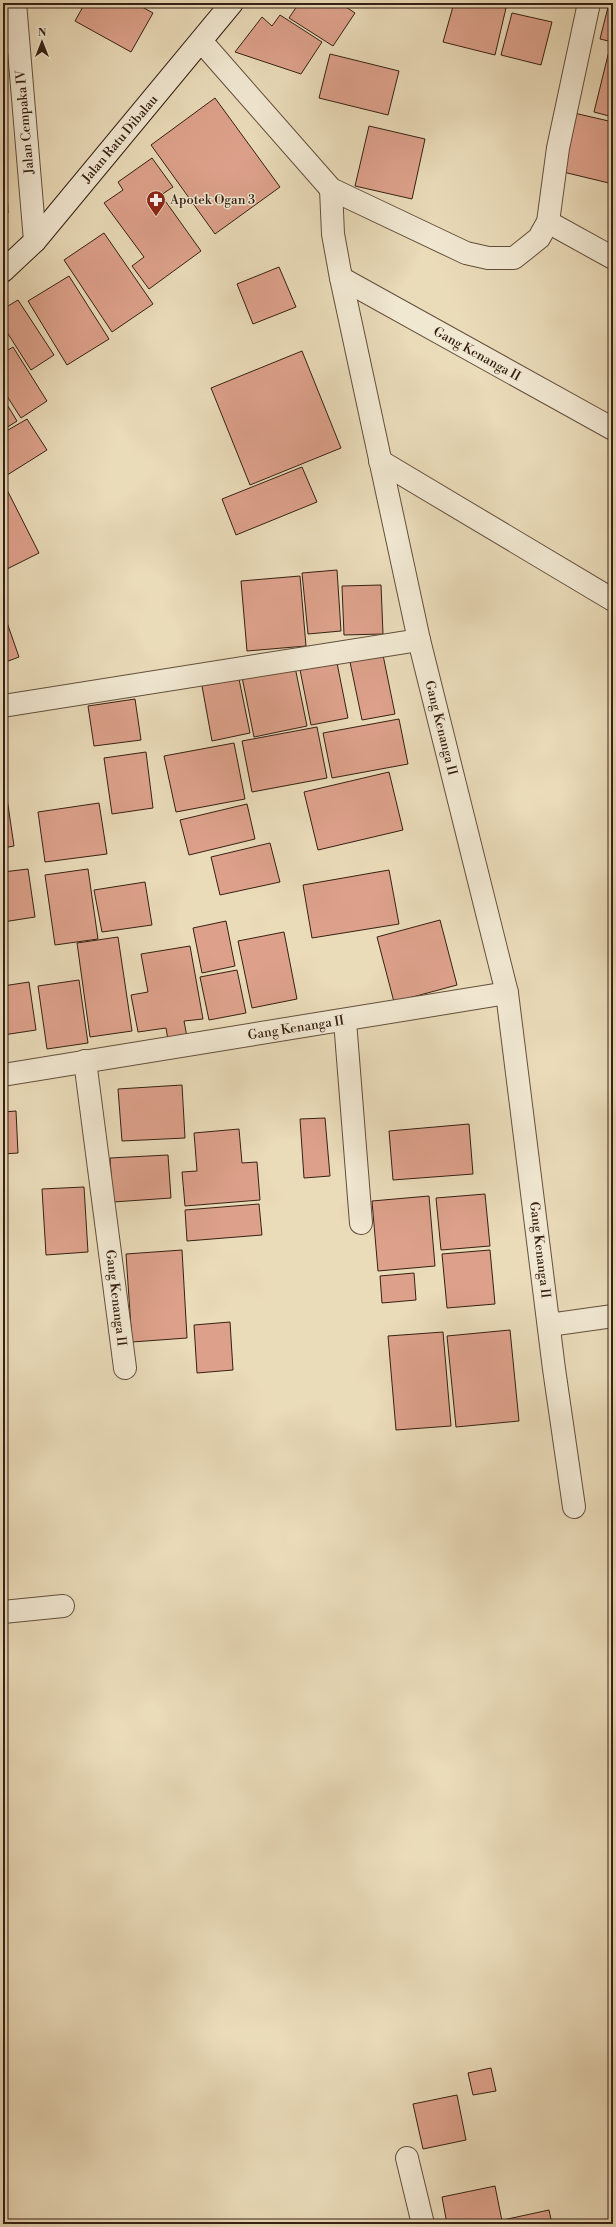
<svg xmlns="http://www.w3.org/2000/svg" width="616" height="2227" font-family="'Libre Bodoni',serif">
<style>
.building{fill:#dda18b;stroke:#362013}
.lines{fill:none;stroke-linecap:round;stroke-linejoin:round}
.minor-casing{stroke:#634f3c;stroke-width:24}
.secondary-casing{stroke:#362013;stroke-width:24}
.minor{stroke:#f1e8d2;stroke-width:22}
.secondary{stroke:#f1e8d2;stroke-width:22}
.labels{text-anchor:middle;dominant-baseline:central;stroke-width:3;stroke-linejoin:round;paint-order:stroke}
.street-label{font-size:13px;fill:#362013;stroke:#f1e8d2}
.poi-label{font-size:13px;fill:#362013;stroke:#f1e8d2;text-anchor:start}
</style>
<rect width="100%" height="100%" fill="#eadbb9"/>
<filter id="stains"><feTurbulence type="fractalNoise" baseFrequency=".005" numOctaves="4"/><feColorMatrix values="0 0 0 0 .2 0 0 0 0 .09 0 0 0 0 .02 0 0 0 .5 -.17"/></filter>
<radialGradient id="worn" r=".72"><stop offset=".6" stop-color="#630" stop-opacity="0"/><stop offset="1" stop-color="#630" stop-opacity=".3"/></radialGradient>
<!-- building -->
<g class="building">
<path d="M85 3H135L153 13 131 52 75 21Z"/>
<path d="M299 3H340L355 13 333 46 289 18Z"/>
<path d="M454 3H486L506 8 495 55 443 42Z"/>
<path d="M609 3H613V42L600 39Z"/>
<path d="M512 13 552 22 541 65 501 55Z"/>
<path d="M280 15 322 42 301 74 235 52 262 17 272 26Z"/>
<path d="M3 25 6 99 3 100Z"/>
<path d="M609 51 613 52V117L594 112Z"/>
<path d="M330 54 399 71 388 115 319 98Z"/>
<path d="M215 98 280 187 215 234 151 145Z"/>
<path d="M3 106 8 213H3Z"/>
<path d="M574 113 613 122V184L559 171Z"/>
<path d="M369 126 425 139 412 199 355 186Z"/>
<path d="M152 158 173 187 161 195 201 251 149 289 132 266 144 257 104 203 123 190 118 182Z"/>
<path d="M104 233 153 304 112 332 64 260Z"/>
<path d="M279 267 296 307 253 324 237 284Z"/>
<path d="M69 276 109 339 67 365 28 301Z"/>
<path d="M18 300 54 355 31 370 3 326V309Z"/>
<path d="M13 347 47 401 21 418 3 390V353Z"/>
<path d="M302 351 341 448 250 485 211 388Z"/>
<path d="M3 398 17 421 3 430Z"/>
<path d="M27 419 47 450 4 477 3 433Z"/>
<path d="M302 467 317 502 236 535 222 499Z"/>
<path d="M3 482 39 553 3 571Z"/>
<path d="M337 570 341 631 308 634 302 573Z"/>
<path d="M300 576 306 646 247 651 241 581Z"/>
<path d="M381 585 383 634 344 635 342 586Z"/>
<path d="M3 611 19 657 3 663Z"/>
<path d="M383 655 395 714 362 720 350 662Z"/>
<path d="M337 663 348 718 311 725 300 670Z"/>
<path d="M295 667 307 726 254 737 242 677Z"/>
<path d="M239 679 250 733 212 741 202 686Z"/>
<path d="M135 699 141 740 94 746 88 706Z"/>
<path d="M399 719 408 764 332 778 323 733Z"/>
<path d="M317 727 327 778 252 792 242 741Z"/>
<path d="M234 743 245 799 176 812 164 756Z"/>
<path d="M146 752 153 808 112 814 104 758Z"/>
<path d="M3 771 14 846 3 848Z"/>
<path d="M389 772 403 830 318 850 304 792Z"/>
<path d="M99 803 107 854 45 862 38 812Z"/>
<path d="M247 804 255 839 189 855 180 820Z"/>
<path d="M270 843 280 882 220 895 211 857Z"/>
<path d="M28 869 35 917 3 922V872Z"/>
<path d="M88 869 98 939 55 945 45 875Z"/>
<path d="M389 870 399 924 312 938 303 885Z"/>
<path d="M145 882 152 925 102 932 94 890Z"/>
<path d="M440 920 457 985 394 1002 377 937Z"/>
<path d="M226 921 235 966 202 973 193 928Z"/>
<path d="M284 932 297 999 252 1008 238 941Z"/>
<path d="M118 937 132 1031 90 1037 77 943Z"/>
<path d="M190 946 203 1019 184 1021 187 1037 168 1040 166 1028 138 1032 131 995 148 992 141 954Z"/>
<path d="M237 970 246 1013 209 1020 200 977Z"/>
<path d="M79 980 88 1043 47 1049 38 986Z"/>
<path d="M29 982 36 1030 3 1035V986Z"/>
<path d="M182 1085 185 1138 122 1141 118 1089Z"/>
<path d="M16 1111 18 1153 3 1154V1112Z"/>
<path d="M325 1118 330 1176 304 1178 300 1119Z"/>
<path d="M469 1124 473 1174 393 1180 389 1131Z"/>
<path d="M239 1129 242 1163 257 1162 260 1200 185 1206 182 1172 197 1171 194 1133Z"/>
<path d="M168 1155 171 1198 113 1202 110 1158Z"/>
<path d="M84 1187 88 1252 46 1255 42 1189Z"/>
<path d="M485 1194 490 1246 441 1250 436 1198Z"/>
<path d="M429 1196 435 1266 378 1271 372 1201Z"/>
<path d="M259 1204 262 1235 187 1241 185 1210Z"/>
<path d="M182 1250 187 1338 132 1342 126 1254Z"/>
<path d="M490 1250 495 1304 447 1308 442 1254Z"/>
<path d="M414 1273 416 1300 382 1303 380 1276Z"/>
<path d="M230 1322 233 1370 197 1373 194 1325Z"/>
<path d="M510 1330 519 1421 456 1427 447 1336Z"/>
<path d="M443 1332 451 1426 396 1430 388 1336Z"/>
<path d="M491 2068 496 2091 473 2095 468 2073Z"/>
<path d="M457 2095 466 2140 423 2149 413 2104Z"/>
<path d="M495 2186 502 2221 487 2224H447L442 2197Z"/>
<path d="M549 2210 552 2224H504L503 2220Z"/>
</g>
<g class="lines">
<defs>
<g id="minor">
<path d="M15 3 35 241"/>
<path d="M201 41 331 189 466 253 488 258H514L539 238 548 222 558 148 589 3"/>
<path d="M331 189 333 234 341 278 419 640 507 993 554 1369 574 1507"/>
<path d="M548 222 613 258"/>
<path d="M341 278 613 429"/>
<path d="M380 461 613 600"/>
<path d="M3 706 419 640"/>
<path d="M345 1021 361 1223"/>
<path d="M85 1061 125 1368"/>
<path d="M3 1075 507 993"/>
<path d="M549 1325 613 1316"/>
<path d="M3 1612 63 1606"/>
<path d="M407 2158 423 2224"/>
</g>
<path id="secondary" d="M3 271 35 241 232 3"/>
</defs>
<!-- minor casing -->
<use href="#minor" class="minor-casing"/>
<!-- secondary casing -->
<use href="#secondary" class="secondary-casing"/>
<!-- minor -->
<use href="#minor" class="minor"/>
<!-- secondary -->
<use href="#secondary" class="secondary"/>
</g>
<!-- icons -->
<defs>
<symbol id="pharmacy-pin" viewBox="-11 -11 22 30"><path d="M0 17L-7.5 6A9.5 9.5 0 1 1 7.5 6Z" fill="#8f2418" stroke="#f1e8d2"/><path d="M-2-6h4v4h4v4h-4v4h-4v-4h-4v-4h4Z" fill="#fff"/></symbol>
</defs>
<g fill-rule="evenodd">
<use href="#pharmacy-pin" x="145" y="189" width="22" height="30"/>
</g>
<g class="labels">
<!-- street labels -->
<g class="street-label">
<text transform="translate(25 122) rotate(-95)">Jalan Cempaka IV</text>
<text transform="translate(120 139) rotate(-50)">Jalan Ratu Dibalau</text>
<text transform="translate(477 354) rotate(29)">Gang Kenanga II</text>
<text transform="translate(441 728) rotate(76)">Gang Kenanga II</text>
<text transform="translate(296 1028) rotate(-9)">Gang Kenanga II</text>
<text transform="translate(540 1250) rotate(83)">Gang Kenanga II</text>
<text transform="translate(116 1298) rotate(83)">Gang Kenanga II</text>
</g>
<!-- poi labels -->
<g class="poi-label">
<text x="170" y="200">Apotek Ogan 3</text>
</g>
</g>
<!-- margin -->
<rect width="616" height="2227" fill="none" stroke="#eadbb9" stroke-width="16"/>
<rect x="4" y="4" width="608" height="2219" fill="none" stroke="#362013" stroke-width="2"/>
<rect x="8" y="8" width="600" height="2211" fill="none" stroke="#362013"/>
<!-- north arrow -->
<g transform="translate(42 42)" stroke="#f1e8d2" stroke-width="3" paint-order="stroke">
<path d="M0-3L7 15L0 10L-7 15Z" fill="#362013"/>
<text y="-6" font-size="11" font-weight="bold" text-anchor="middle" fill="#362013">N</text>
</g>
<rect width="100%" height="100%" filter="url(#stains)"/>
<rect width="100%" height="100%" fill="url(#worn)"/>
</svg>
